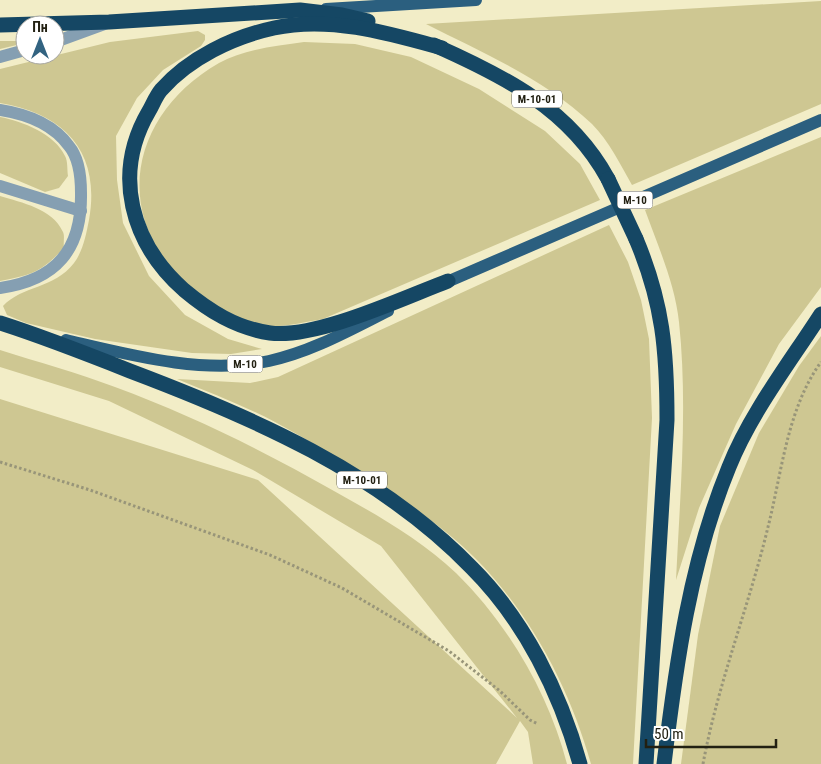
<svg xmlns="http://www.w3.org/2000/svg" width="821" height="764" font-family="'Roboto Condensed',sans-serif">
<style>
.green{fill:#cec792}
.lines{fill:none;stroke-linecap:round;stroke-linejoin:round}
.path{stroke:#989579;stroke-width:3;stroke-dasharray:2.5 2.5;stroke-linecap:butt}
.minor{stroke:#859fb2;stroke-width:12}
.major{stroke:#2b5f7f;stroke-width:12}
.highway{stroke:#154764;stroke-width:15}
.highway-bridge{stroke:#154764;stroke-width:15}
.labels{text-anchor:middle;dominant-baseline:central;stroke-width:4;stroke-linejoin:round;paint-order:stroke}
.shield{fill:#fff;stroke:#646359;stroke-width:1}
.shield-label{font-size:11px;font-weight:bold;fill:#222012}
</style>
<rect width="100%" height="100%" fill="#f2edc7"/>
<!-- green -->
<g class="green">
<path d="M821 1V104L632 185C620 164 609 141 592 124 545 79 483 53 426 24Z"/>
<path d="M198 31 205 35V40L201 46 163 70 137 98 116 136 117 180 123 223 149 276 185 315 228 339 262 349 231 354 192 353 95 339 26 323 7 315 3 306C23 285 54 289 74 263 83 251 86 235 89 220 101 152 65 114 0 103V69L110 42Z"/>
<path d="M0 41H25V43L0 49Z"/>
<path d="M304 42 355 44 411 57 479 89 545 131 580 164 600 200 323 319C300 323 274 330 251 324 224 317 192 292 173 271 111 198 140 108 219 63 244 49 276 46 304 42Z"/>
<path d="M0 117C22 121 55 134 65 156 68 161 67 170 68 176L59 188 45 192 0 173Z"/>
<path d="M821 137V287L779 344 736 424 699 508 676 580C680 495 688 407 679 322 675 284 658 246 645 210Z"/>
<path d="M0 196C22 203 52 208 63 232 65 236 63 243 64 248 41 272 32 275 0 281Z"/>
<path d="M609 225 628 262 641 300 649 339 652 418 633 764H591C570 689 531 614 475 558 446 529 410 505 375 483 342 461 309 440 275 422 243 405 210 393 177 379L250 383 278 377Z"/>
<path d="M821 336V764H681L698 635 720 526 759 433 799 366Z"/>
<path d="M0 350C38 362 78 373 115 387 191 415 264 451 334 491 377 515 420 539 456 573 508 624 549 694 567 764H533L528 732 520 721 496 764H0V399L258 480 517 718 381 546 253 470 109 401 0 367Z"/>
</g>
<g class="lines">
<!-- path -->
<g class="path">
<path d="M0 462 90 490 270 555 342 588 449 651 500 691 530 720 538 724"/>
<path d="M703 764C718 683 749 606 768 527 782 472 787 409 821 362"/>
</g>
<!-- minor -->
<g class="minor">
<path d="M55 42 107 23"/>
<path d="M0 57 25 50"/>
<path d="M0 110C26 114 53 124 69 146 79 158 81 178 81 193 82 250 56 280 0 288"/>
<path d="M0 186 81 211"/>
</g>
<!-- major -->
<g class="major">
<path d="M326 9 476 0"/>
<path d="M440 285 821 120"/>
<path d="M66 340C130 355 204 375 269 361 311 352 350 330 388 311"/>
</g>
<!-- highway -->
<g class="highway">
<path d="M0 25 109 22 300 10 342 15 368 21"/>
<path d="M434 45C504 76 570 109 608 179"/>
<path d="M442 48C388 33 330 16 274 28 233 37 189 58 161 90 156 96 153 104 149 111 112 174 131 243 184 290 209 311 236 328 270 333 316 339 403 298 448 281"/>
<path d="M636 239C663 303 667 351 667 420L646 764"/>
<path d="M0 323C44 337 87 354 130 371 252 417 379 472 472 568 525 621 560 692 580 764"/>
<path d="M664 764C676 664 690 562 729 467 750 414 790 362 821 314"/>
</g>
<!-- highway-bridge -->
<path class="highway-bridge" d="M608 179 636 239"/>
</g>
<g class="labels">
<!-- shield labels -->
<g class="shield">
<rect x="512" y="90.5" width="50" height="17" rx="4"/>
<rect x="617.5" y="191.5" width="35" height="17" rx="4"/>
<rect x="227.5" y="355.5" width="35" height="17" rx="4"/>
<rect x="337" y="471.5" width="50" height="17" rx="4"/>
</g>
<g class="shield-label">
<text x="537" y="99">М-10-01</text>
<text x="635" y="200">М-10</text>
<text x="245" y="364">М-10</text>
<text x="362" y="480">М-10-01</text>
</g>
</g>
<!-- north arrow -->
<g transform="translate(40 40)"><circle r="24" fill="#ffffff" stroke="#a7a6a0"/>
<path d="M0-4L9 19L0 12L-9 19Z" fill="#326381"/>
<text y="-8" font-size="14" font-weight="bold" text-anchor="middle" fill="#222012">Пн</text>
</g>
<!-- scale -->
<path d="M646 739v8h130v-8" fill="none" stroke="#222012" stroke-width="2.5"/>
<text x="654" y="739" font-size="15" fill="#222012" stroke="#ffffff" stroke-width="4" paint-order="stroke">50 m</text>
</svg>
